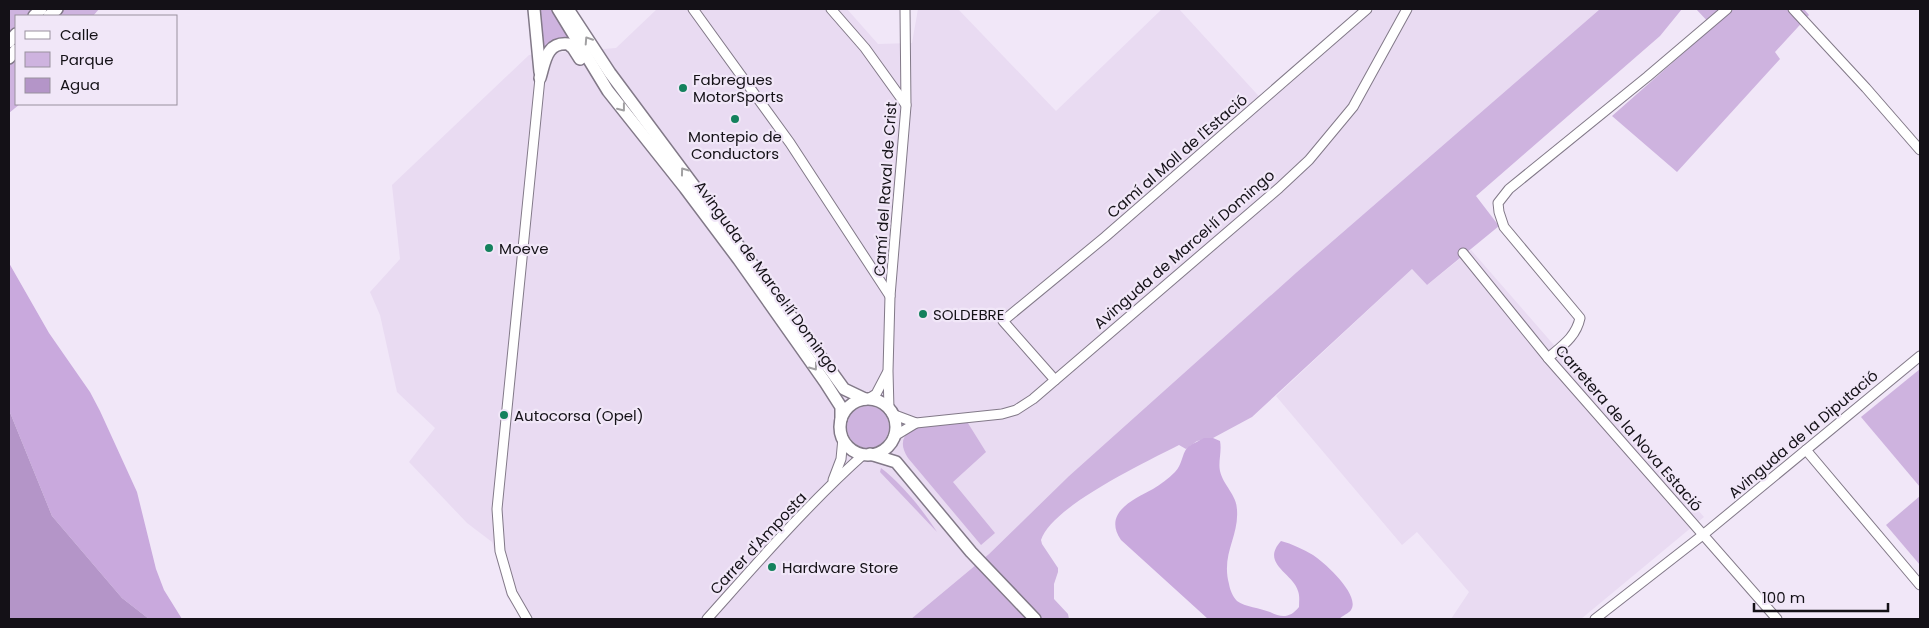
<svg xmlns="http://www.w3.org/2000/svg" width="1929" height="628" font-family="Poppins,sans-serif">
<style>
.built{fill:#e9dbf2}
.green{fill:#ceb3df}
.forest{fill:#c9a9dd}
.water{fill:#b495c8}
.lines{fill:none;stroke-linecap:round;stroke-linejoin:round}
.minor-casing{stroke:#827988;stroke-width:11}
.major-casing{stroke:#827988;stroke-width:14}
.minor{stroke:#fff;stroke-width:9}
.major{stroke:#fff;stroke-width:11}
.oneway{stroke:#a1a0a2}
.poi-dot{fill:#14815d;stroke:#f1e7f8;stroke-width:2}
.labels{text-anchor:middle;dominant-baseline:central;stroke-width:4.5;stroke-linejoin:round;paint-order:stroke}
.poi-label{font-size:15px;fill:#141117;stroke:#f1e7f8;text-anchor:start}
.street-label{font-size:15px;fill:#141117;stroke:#f1e7f8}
</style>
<rect width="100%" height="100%" fill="#f1e7f8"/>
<!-- built -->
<g class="built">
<path d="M657 9H847L878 44 912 43 918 9H958L1056 111 1162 9H1179L1266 104 1375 9H1600L1297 272 1069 476 989 554 911 619H522L507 597 492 542 467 523 409 462 435 428 397 392 380 315 370 292 400 259 392 185 529 55 616 48Z"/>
<path d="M1471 250 1704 517 1581 619H1451L1469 592 1417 532 1402 545 1276 396 1412 269 1427 285Z"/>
</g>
<!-- green -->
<g class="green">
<path d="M9 9H99L93 16H16V104H20L9 113Z"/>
<path d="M537 9H553L574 44 566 40 541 63Z"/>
<path d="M1600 9H1682L1660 36 1476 196 1499 226 1427 285 1412 269 1252 417 1213 438 1197 441 1186 449 1179 445C1146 462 1052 506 1041 540L1042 544 1058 568V572L1054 584V599L1068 614 1069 619H911L989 554 1069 476 1297 272Z"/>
<path d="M1696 9H1804L1809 15 1775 52 1780 59 1677 172 1612 116 1713 27Z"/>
<path d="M1920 369V487L1861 417Z"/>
<circle cx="868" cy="427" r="21"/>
<path d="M966 420 986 452 953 482 995 533 981 545 908 458C885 422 945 423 966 420Z"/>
<path d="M881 468C902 484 922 509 937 532L880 472Z"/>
<path d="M1920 496V565L1886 525Z"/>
</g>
<!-- forest -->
<g class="forest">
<path d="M9 263 49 333 90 392 100 411 137 492 156 569 164 590 182 619H149L122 598 52 516 9 410Z"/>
<path d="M1204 438H1213L1220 441C1222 451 1218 462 1220 471 1223 485 1237 495 1237 510 1239 537 1221 554 1229 584 1230 590 1233 597 1237 601 1245 607 1260 608 1270 612 1282 618 1290 618 1299 607 1299 602 1300 596 1298 591 1293 573 1260 564 1281 541 1292 544 1303 549 1313 555 1324 562 1361 595 1351 610 1349 613 1342 616 1339 619H1208L1121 540C1102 512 1135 499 1153 489 1161 484 1168 479 1175 472 1182 465 1182 454 1187 448 1191 444 1199 441 1204 438Z"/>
</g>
<!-- water -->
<path class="water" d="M9 410 52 516 122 598 149 619H9Z"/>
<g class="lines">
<defs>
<g id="minor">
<path d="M693 9 790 143 890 296"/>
<path d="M831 9 865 48 906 105"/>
<path d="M1793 9 1866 88 1920 150"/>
<path d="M1463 253 1548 358 1777 619"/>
<path d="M1548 358C1562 346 1576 337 1580 318L1504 227 1499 212 1498 203 1509 189 1647 77 1727 9"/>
<path d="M1055 380 1003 321 1105 237 1367 9"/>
<path d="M868 399 876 394 887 373"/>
<path d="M889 410 888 371 890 296 906 106 905 9"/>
<path d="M892 414 916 423 1002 414 1016 410 1033 399 1279 188 1309 160 1353 107 1407 9"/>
<path d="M893 437 916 423"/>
<path d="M1806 450 1920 585"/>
<path d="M833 480 841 459 843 438"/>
<path d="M527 619 512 593 500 551 497 509 540 78"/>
<path d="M707 619C758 562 807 505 864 454"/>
<path d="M1595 619 1704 534 1920 356"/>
</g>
<g id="major">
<path d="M534 9 540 72"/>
<path d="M558 9 608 91 685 188 739 260 825 382 841 407V419"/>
<path d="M568 9 610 73 805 335 844 389 865 399"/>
<path d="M34 16 41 9"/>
<path d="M49 16 57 9"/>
<path d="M9 42 16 34"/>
<path d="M9 58 16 50"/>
<path d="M540 78C545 62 546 42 568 44L573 48 580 59"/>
<circle cx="868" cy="427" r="28"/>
<path d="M870 454 896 462 971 552 1035 619"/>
</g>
</defs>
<!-- minor casing -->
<use href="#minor" class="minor-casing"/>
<!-- major casing -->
<use href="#major" class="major-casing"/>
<!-- minor -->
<use href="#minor" class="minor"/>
<!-- major -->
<use href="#major" class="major"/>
</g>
<!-- one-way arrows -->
<defs><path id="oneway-chevron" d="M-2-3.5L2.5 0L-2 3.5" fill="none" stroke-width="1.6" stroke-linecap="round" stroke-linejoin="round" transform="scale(1.25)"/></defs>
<g class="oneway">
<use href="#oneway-chevron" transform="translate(588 40) rotate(-123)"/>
<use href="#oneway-chevron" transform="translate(622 108) rotate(52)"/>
<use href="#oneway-chevron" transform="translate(684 171) rotate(-126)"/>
<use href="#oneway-chevron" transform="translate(814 367) rotate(54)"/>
</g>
<!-- markers -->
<g class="poi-dot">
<circle cx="683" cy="88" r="5"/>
<circle cx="735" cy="119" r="5"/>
<circle cx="489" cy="248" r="5"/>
<circle cx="923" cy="314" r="5"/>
<circle cx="504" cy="415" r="5"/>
<circle cx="772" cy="567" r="5"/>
</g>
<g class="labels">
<!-- poi labels -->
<g class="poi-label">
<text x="693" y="79">Fabregues<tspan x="693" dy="17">MotorSports</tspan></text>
<text x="735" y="136" text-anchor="middle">Montepio de<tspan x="735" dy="17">Conductors</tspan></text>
<text x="499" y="248">Moeve</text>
<text x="933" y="314">SOLDEBRE</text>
<text x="514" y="415">Autocorsa (Opel)</text>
<text x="782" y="567">Hardware Store</text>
</g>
<!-- street labels -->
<g class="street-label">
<text transform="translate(1177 156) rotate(-41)">Camí al Moll de l'Estació</text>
<text transform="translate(885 189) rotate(-86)">Camí del Raval de Crist</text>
<text transform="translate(1184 249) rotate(-41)">Avinguda de Marcel·lí Domingo</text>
<text transform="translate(767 277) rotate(54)">Avinguda de Marcel·lí Domingo</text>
<text transform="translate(1629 428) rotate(49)">Carretera de la Nova Estació</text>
<text transform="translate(1803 434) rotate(-40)">Avinguda de la Diputació</text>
<text transform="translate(758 543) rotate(-47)">Carrer d'Amposta</text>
</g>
</g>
<!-- border -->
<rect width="1929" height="628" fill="none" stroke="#141117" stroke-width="20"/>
<!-- legend -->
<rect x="15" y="15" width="162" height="90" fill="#f1e7f8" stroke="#99919e"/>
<rect x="25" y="31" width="25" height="8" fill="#ffffff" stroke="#99919e"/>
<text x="60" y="40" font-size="15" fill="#141117">Calle</text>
<rect x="25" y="52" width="25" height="15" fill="#ceb3df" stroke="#99919e"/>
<text x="60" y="65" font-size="15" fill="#141117">Parque</text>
<rect x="25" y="78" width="25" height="15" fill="#b495c8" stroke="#99919e"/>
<text x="60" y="90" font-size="15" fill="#141117">Agua</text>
<!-- scale -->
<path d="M1754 603v8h134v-8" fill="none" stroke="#141117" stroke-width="2.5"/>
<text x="1762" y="603" font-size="15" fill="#141117" stroke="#f1e7f8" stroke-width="4" paint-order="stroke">100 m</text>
</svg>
